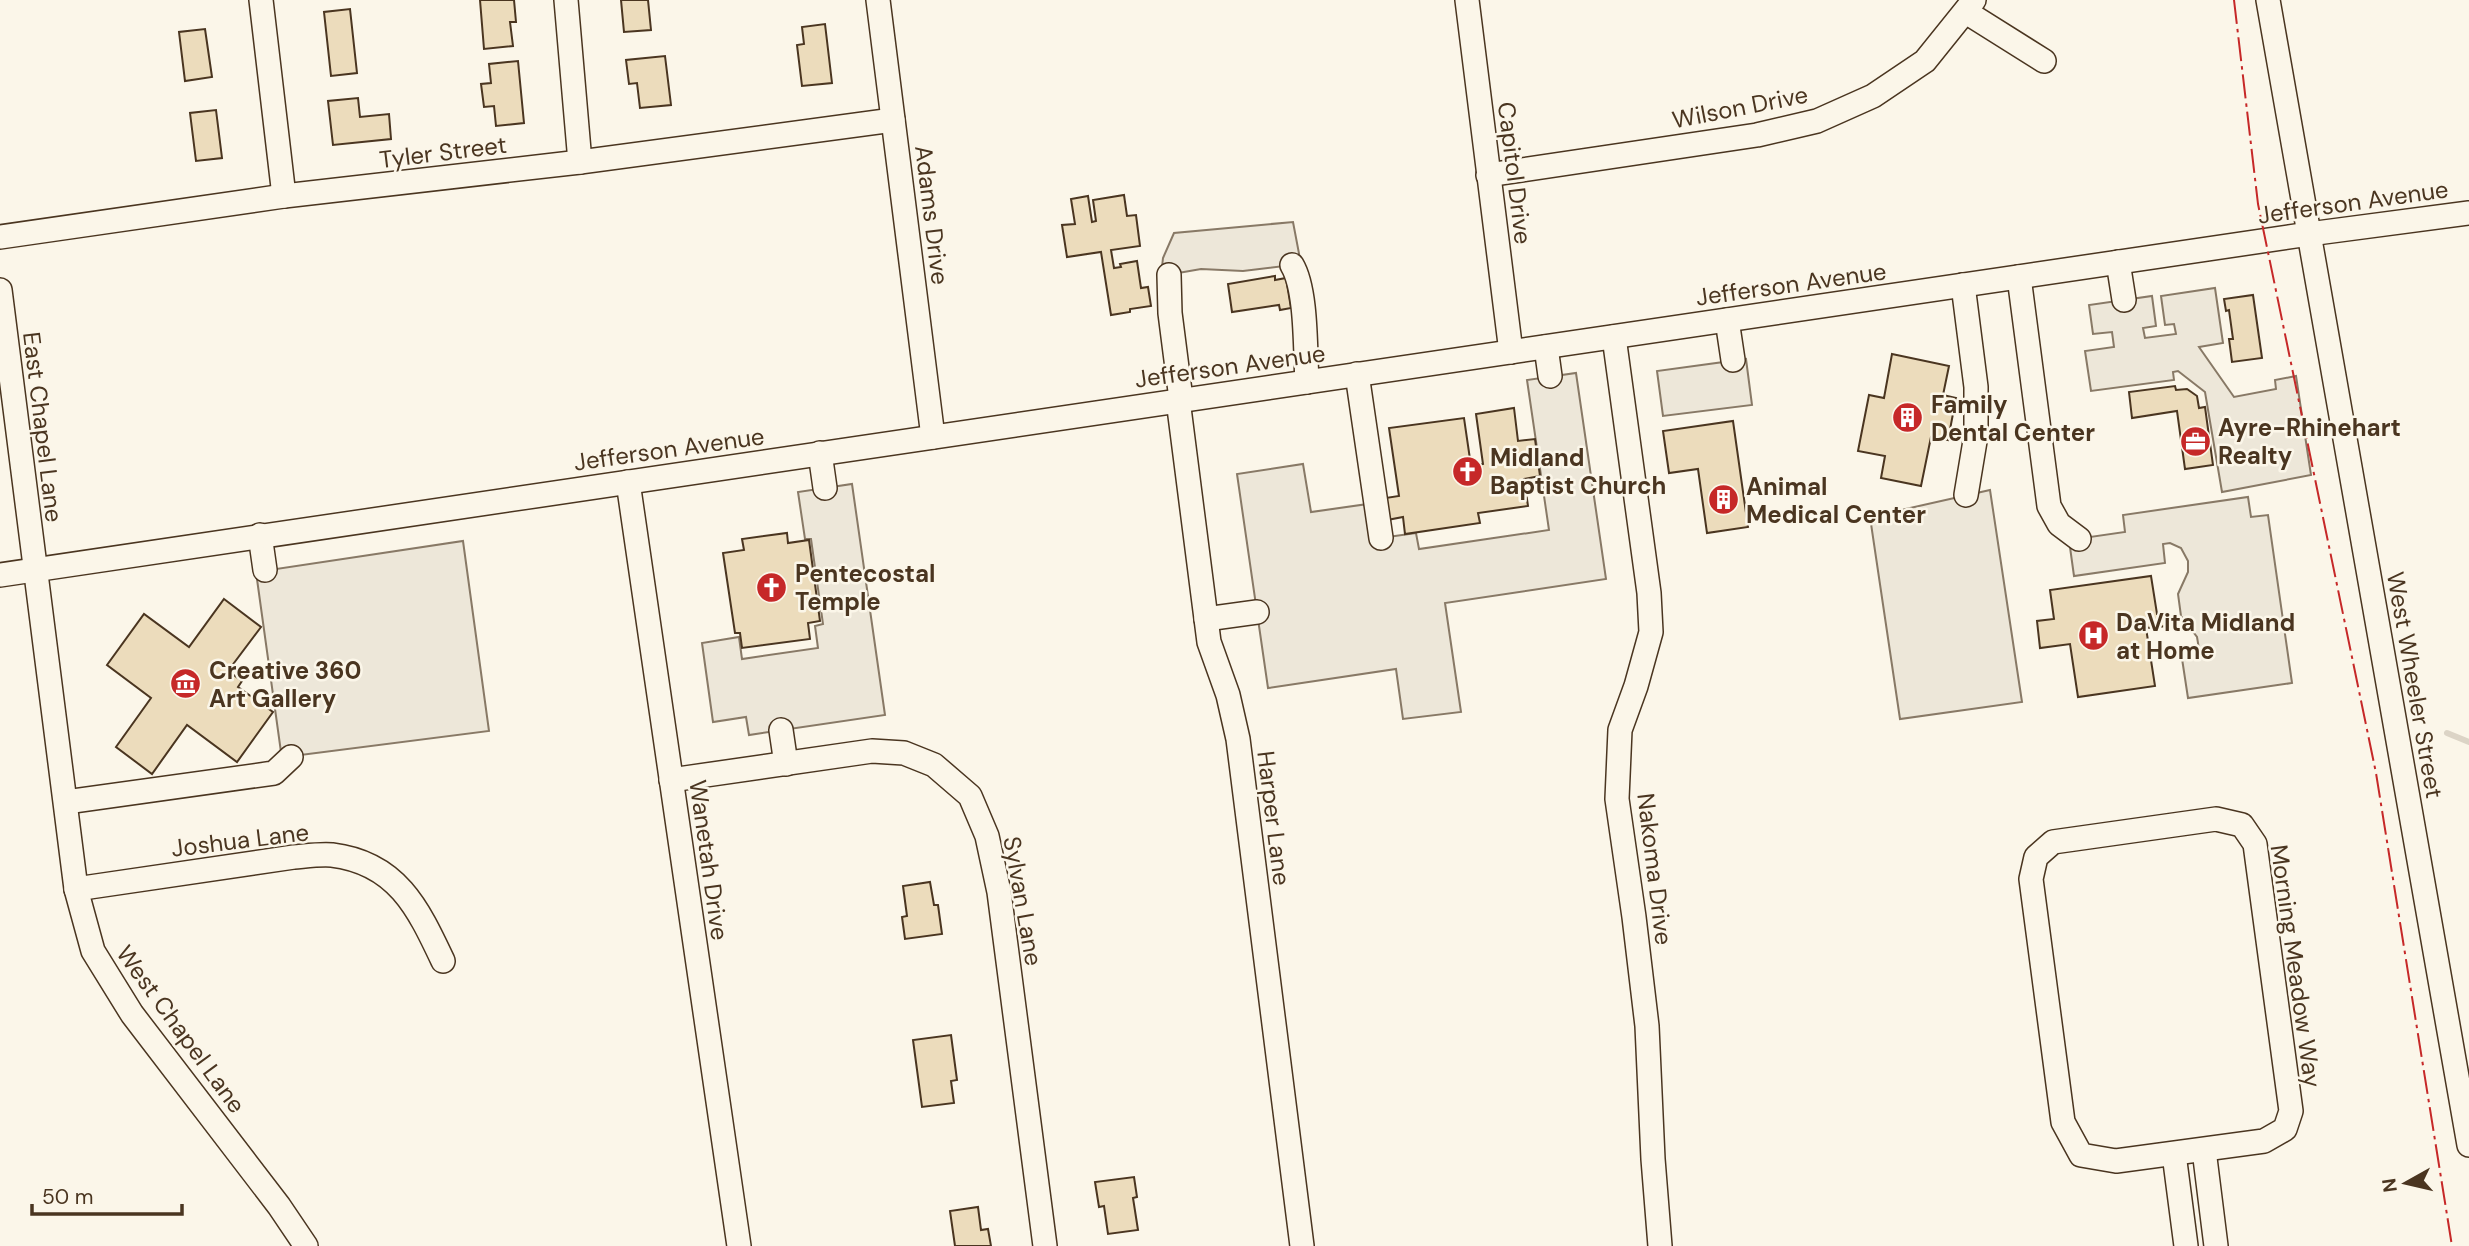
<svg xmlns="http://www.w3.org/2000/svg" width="2469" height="1246" font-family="'DM Sans',sans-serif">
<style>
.parking{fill:#ede7d9;stroke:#887966;stroke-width:2}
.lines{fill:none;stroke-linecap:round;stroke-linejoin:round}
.stream{stroke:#dcd4c6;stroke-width:6}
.building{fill:#ecdcbc;stroke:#4a3520;stroke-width:2}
.minor-casing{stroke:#4a3520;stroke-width:26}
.minor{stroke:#fbf6e9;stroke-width:23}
.power{stroke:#c62828;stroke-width:2;stroke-dasharray:24 5 3.5 5;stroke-linecap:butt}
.labels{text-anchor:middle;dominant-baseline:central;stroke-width:5;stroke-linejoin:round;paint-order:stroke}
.street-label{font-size:24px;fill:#4a3520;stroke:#fbf6e9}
.poi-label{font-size:24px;font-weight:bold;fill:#4a3520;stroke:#fbf6e9;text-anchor:start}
</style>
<rect width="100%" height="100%" fill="#fbf6e9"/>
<!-- parking -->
<g class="parking">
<path d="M1293 222 1301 264 1243 271 1201 269 1161 276 1163 258 1174 233Z"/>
<path d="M2215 288 2223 343 2199 347 2234 397 2276 389 2275 380 2296 376 2311 475 2222 492 2205 392 2178 371 2173 372 2174 380 2091 391 2085 351 2114 347 2112 332 2093 334 2089 305 2152 296 2156 326 2143 328 2145 338 2176 334 2174 324 2165 325 2161 296Z"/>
<path d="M1746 359 1752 405 1663 416 1657 371Z"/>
<path d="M1576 373 1606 579 1445 603 1461 712 1403 719 1396 669 1268 688 1237 474 1303 464 1311 512 1368 504 1373 539 1416 533 1419 549 1549 530 1527 380Z"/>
<path d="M852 484 885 715 749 735 746 717 713 722 702 643 739 637 742 659 818 648 815 626 823 624 811 539H805L798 492Z"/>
<path d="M1990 490 2022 702 1900 719 1870 517Z"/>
<path d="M2248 497 2251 517 2268 515 2292 683 2188 698 2181 652 2199 649 2197 637 2181 616 2178 594 2188 572V561L2181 548 2170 543 2163 544 2165 563 2074 576 2069 540 2125 532 2123 515Z"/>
<path d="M463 541 489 731 277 758 281 752 256 572Z"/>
</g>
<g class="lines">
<!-- stream -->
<path class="stream" d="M2447 733 2469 742"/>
</g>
<!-- building -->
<g class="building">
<path d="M480 0H514L516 22H510L513 46 484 49Z"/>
<path d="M621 0H648L651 30 624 32Z"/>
<path d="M350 9 357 73 331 76 324 12Z"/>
<path d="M825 24 832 83 802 86 797 45 804 44 802 27Z"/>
<path d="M205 29 212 77 185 81 179 32Z"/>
<path d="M665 56 671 105 640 108 637 83 629 84 626 60Z"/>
<path d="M518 61 524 123 496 126 494 106 484 107 481 84 491 83 489 64Z"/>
<path d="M358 98 360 117 389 114 391 139 333 145 328 101Z"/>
<path d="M216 110 222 158 196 161 190 113Z"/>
<path d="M1124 195 1127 216 1136 215 1140 246 1111 250 1114 268 1121 267 1120 264 1137 261 1141 288 1148 287 1151 306 1130 309V312L1111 315 1101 252 1067 257 1062 225 1075 224 1071 199 1088 196 1092 222 1096 221 1093 200Z"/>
<path d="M1275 276V280L1286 278 1291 308 1280 310 1279 305 1232 312 1228 284Z"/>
<path d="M2253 295 2262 358 2232 362 2229 339H2233L2229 310 2226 311 2224 299Z"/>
<path d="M1892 354 1949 366 1943 395 1956 398 1948 440 1931 437 1921 486 1881 478 1885 456 1858 451 1869 395 1884 398Z"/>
<path d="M2175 386 2176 390 2187 389 2197 396 2199 408 2205 407 2213 465 2185 469 2177 411 2132 418 2129 392Z"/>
<path d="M1514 408 1518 441 1535 439 1540 476 1524 479 1528 506 1478 513 1480 523 1405 534 1403 517 1382 521 1379 499 1399 496 1389 428 1464 418 1471 466 1483 464 1476 414Z"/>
<path d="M1733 421 1748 527 1707 533 1698 469 1669 473 1663 431Z"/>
<path d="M787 533 788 543 809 540 820 621 808 623 810 639 742 648 740 633H735L723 553 744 550 742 539Z"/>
<path d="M2151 576 2157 614 2165 613 2167 626 2146 628 2155 686 2078 697 2070 644 2040 648 2037 621 2054 619 2050 590Z"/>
<path d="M224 599 261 627 228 671 242 681 238 687 273 712 237 762 187 725 152 774 116 747 151 698 107 665 144 614 189 647Z"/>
<path d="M930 882 934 905H938L942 934 905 939 902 917 907 916 903 886Z"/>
<path d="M951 1035 957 1080 951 1081 954 1103 922 1107 913 1040Z"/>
<path d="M1134 1177 1137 1197 1133 1198 1138 1230 1108 1234 1104 1206 1099 1207 1095 1182Z"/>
<path d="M978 1207 981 1230 988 1229 991 1246H955L950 1211Z"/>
</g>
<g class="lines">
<defs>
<g id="minor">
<path d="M261 0 284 196"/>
<path d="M566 0 580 162"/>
<path d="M878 0 933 437"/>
<path d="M1467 0 1511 352"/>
<path d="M2268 0 2469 1145"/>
<path d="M1966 12 2044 61"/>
<path d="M1488 175 1757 135 1817 121 1873 96 1925 61 1974 0"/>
<path d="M0 237 284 196 580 162 893 120"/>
<path d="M2118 262 2124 300"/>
<path d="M1292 265C1307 290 1305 350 1307 382"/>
<path d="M1169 275 1170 313 1181 399"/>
<path d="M2019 277 2049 506 2059 524 2079 539"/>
<path d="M1963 285 1976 387V435L1966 495"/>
<path d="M0 290 76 889 93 951 132 1014 279 1206 306 1246"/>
<path d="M1727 320 1733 360"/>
<path d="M1614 337 1649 593 1651 632 1636 686 1620 730 1617 799 1634 917 1647 1026 1653 1159 1660 1246"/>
<path d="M1546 347 1550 376"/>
<path d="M1357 374 1381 538"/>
<path d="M1178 400 1209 642 1228 695 1238 739 1302 1246"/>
<path d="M820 453 825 488"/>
<path d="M628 482 739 1246"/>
<path d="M260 535 265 570"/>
<path d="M0 575 2309 234 2469 213"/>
<path d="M1206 619 1257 612"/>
<path d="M781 730 786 764"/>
<path d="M671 780 872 751 904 753 934 765 970 796 987 836 999 892 1045 1246"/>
<path d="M66 802 274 773 291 757"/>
<path d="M2216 819 2242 825 2255 844 2291 1111 2285 1129 2264 1141 2116 1161 2081 1155 2063 1122 2031 879 2036 857 2053 842Z"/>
<path d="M76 889 294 857C306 856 320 854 332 855 397 863 418 908 443 961"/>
<path d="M2204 1150 2216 1246"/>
<path d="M2174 1154 2186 1246"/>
</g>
</defs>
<!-- minor casing -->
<use href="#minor" class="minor-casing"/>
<!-- minor -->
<use href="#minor" class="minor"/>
<!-- power -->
<path class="power" d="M2234 0 2258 204 2376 773 2452 1246"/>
</g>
<!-- icons -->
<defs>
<symbol id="building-disc" viewBox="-11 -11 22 22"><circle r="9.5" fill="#c62828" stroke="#fbf6e9"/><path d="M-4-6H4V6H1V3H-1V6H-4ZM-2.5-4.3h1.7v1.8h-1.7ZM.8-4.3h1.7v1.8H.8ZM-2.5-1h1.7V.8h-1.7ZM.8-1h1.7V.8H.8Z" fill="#fff"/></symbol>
<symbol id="office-disc" viewBox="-11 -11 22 22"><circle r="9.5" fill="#c62828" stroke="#fbf6e9"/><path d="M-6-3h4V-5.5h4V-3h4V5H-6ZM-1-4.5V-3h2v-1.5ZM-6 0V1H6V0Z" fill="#fff"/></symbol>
<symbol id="church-disc" viewBox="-11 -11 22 22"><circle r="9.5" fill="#c62828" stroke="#fbf6e9"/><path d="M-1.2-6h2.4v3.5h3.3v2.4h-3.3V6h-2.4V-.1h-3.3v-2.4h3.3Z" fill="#fff"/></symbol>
<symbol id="hospital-disc" viewBox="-11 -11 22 22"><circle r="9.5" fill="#c62828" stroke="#fbf6e9"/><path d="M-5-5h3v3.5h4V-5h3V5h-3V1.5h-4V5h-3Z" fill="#fff"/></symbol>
<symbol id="museum-disc" viewBox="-11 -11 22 22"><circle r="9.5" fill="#c62828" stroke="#fbf6e9"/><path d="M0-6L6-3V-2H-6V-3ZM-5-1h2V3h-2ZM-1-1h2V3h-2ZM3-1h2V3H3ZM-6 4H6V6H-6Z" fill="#fff"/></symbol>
</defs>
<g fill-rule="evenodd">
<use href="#building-disc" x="1890" y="400" width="35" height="35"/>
<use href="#office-disc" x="2178" y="424" width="35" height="35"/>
<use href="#church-disc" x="1450" y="454" width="35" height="35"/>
<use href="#building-disc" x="1706" y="482" width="35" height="35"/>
<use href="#church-disc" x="754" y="570" width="35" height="35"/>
<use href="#hospital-disc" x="2076" y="618" width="35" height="35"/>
<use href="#museum-disc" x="168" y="666" width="35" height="35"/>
</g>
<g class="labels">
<!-- street labels -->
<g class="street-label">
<text transform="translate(1740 107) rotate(-11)">Wilson Drive</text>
<text transform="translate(443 152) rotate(-7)">Tyler Street</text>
<text transform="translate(1515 173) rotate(83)">Capitol Drive</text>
<text transform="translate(2353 202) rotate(-8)">Jefferson Avenue</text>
<text transform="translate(932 215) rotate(83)">Adams Drive</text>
<text transform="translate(1791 284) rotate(-8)">Jefferson Avenue</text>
<text transform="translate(1230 366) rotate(-8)">Jefferson Avenue</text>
<text transform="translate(43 427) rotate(83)">East Chapel Lane</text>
<text transform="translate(669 449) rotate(-8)">Jefferson Avenue</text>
<text transform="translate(2415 685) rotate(80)">West Wheeler Street</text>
<text transform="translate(1274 818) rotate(83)">Harper Lane</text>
<text transform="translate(240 840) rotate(-7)">Joshua Lane</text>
<text transform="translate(709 860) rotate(82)">Wanetah Drive</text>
<text transform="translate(1655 869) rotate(83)">Nakoma Drive</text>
<text transform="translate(1023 901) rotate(80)">Sylvan Lane</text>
<text transform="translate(2296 966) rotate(82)">Morning Meadow Way</text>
<text transform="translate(181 1029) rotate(54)">West Chapel Lane</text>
</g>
<!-- poi labels -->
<g class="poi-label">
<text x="1931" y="404">Family<tspan x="1931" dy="28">Dental Center</tspan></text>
<text x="2218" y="427">Ayre-Rhinehart<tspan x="2218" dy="28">Realty</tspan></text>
<text x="1490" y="457">Midland<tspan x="1490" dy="28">Baptist Church</tspan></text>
<text x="1746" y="486">Animal<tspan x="1746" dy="28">Medical Center</tspan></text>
<text x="795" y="573">Pentecostal<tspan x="795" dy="28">Temple</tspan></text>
<text x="2116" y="622">DaVita Midland<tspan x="2116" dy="28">at Home</tspan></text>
<text x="209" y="670">Creative 360<tspan x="209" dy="28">Art Gallery</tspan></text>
</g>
</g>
<!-- north arrow -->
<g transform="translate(2406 1183) rotate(262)" stroke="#fbf6e9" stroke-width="5" paint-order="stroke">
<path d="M0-5L12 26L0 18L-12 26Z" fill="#4a3520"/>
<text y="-10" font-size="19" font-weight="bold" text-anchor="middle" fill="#4a3520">N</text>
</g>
<!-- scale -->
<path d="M32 1204v10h150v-10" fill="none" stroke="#4a3520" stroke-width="3.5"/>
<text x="42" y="1204" font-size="21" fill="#4a3520" stroke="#fbf6e9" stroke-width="5" paint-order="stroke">50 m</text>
</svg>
